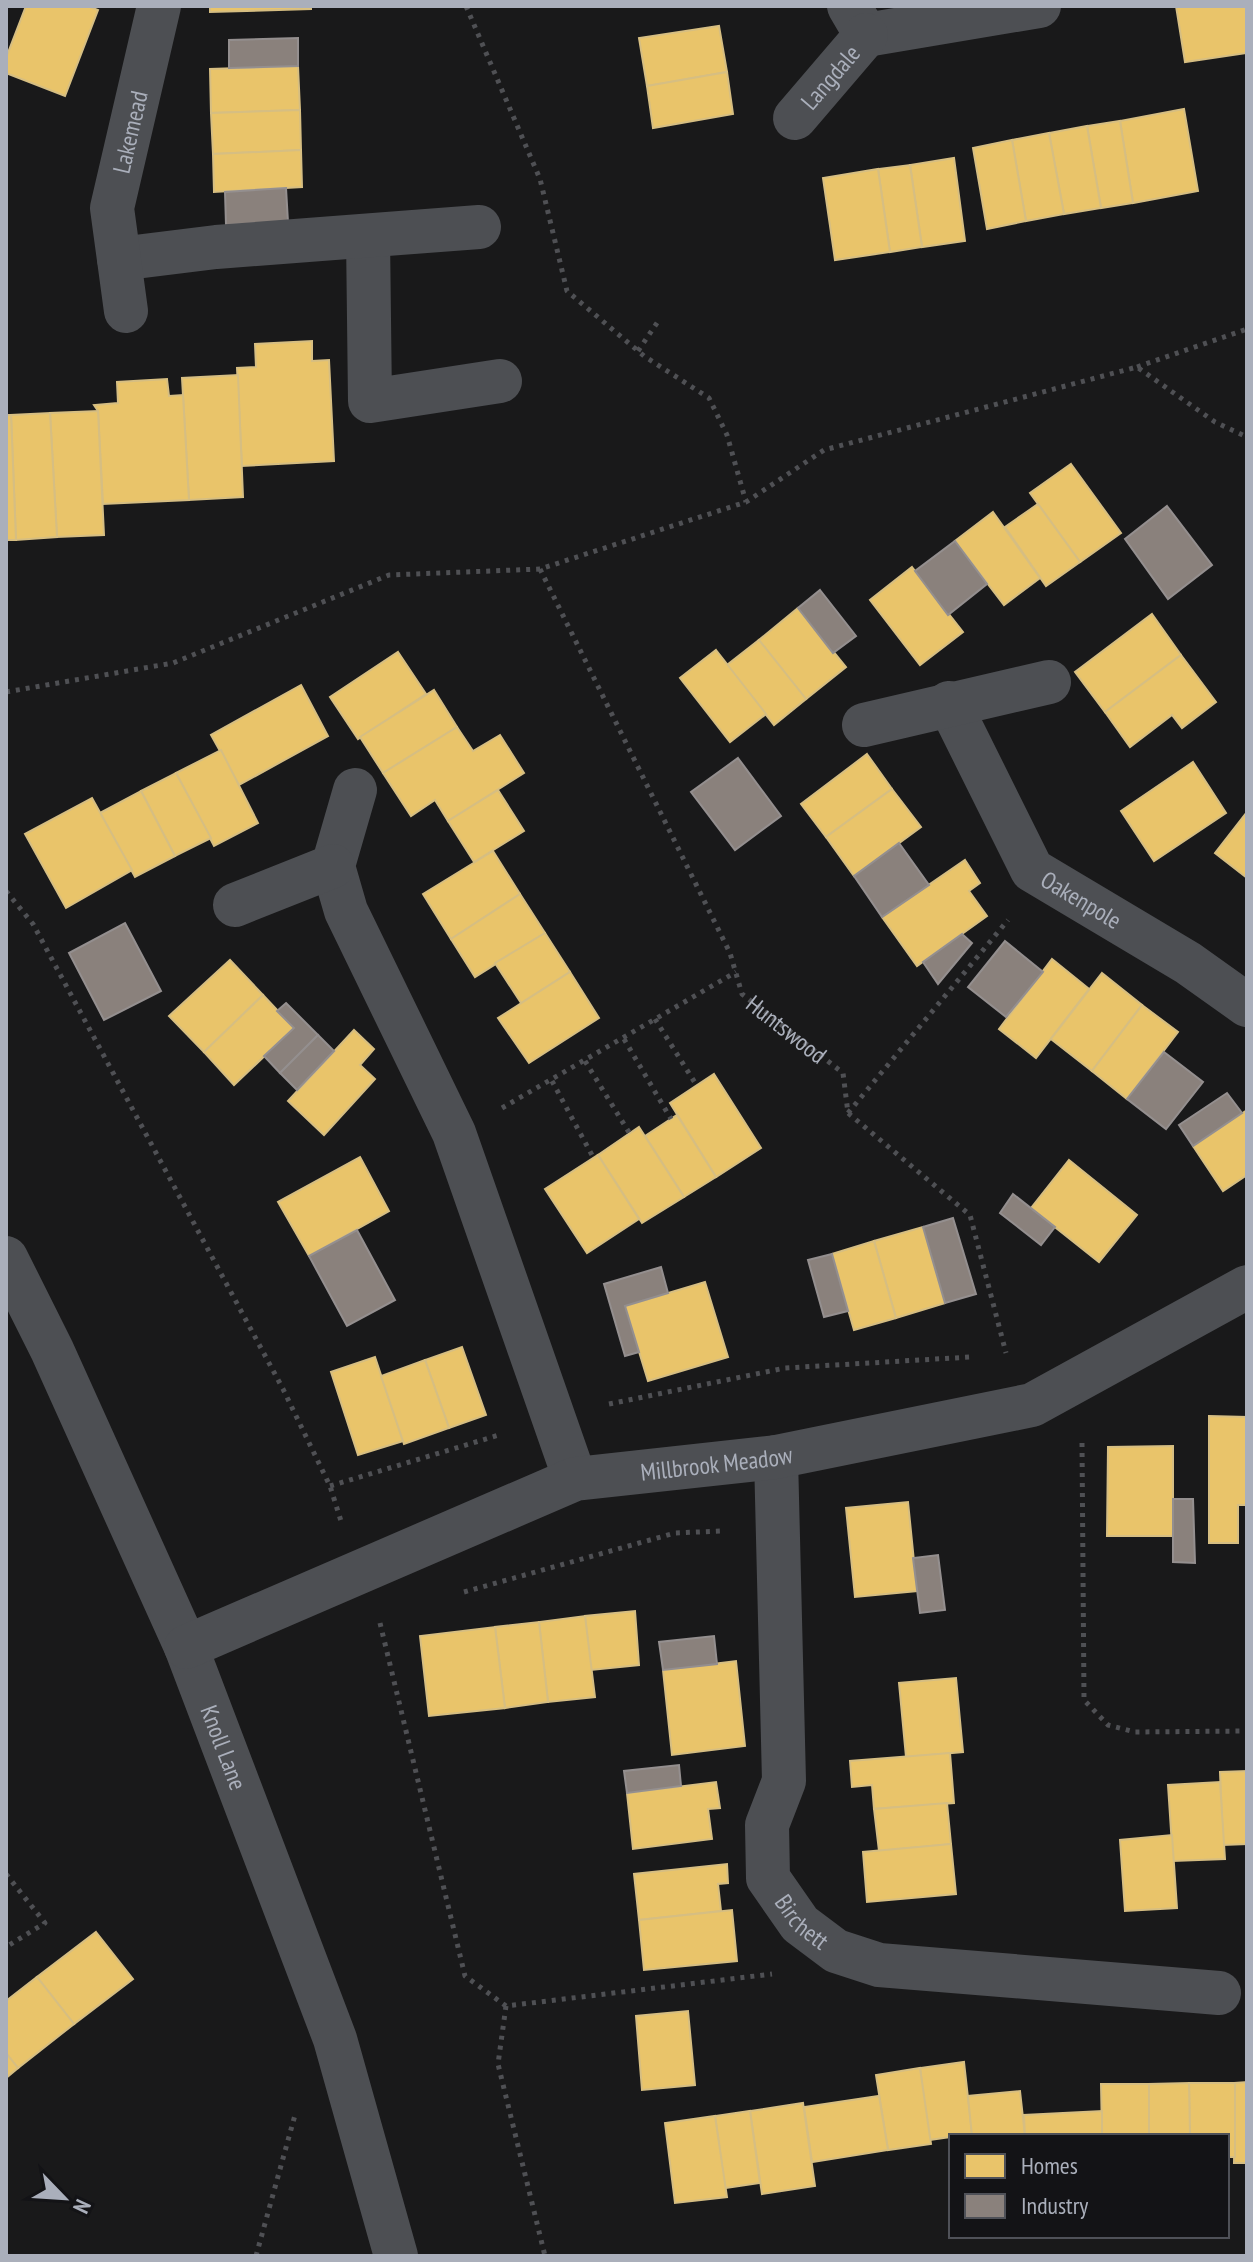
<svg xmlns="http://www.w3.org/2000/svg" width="1253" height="2262" font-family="'PT Sans Narrow',sans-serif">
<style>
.homes{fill:#e9c46a;stroke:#d6be82;stroke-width:2}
.industry{fill:#8a817c;stroke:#948f8f;stroke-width:2}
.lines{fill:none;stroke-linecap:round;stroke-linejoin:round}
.path{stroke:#4f5054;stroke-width:5;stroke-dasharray:4 6;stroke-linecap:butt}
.minor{stroke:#4d4f53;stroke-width:44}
.labels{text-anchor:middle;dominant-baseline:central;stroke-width:8;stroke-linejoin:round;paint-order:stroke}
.street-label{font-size:24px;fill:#aaafbb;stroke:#131316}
</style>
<rect width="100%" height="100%" fill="#19191a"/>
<!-- homes -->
<g class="homes">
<path d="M26 6H88L98 10 65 96 6 73V58Z"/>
<path d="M210 6H311V9L210 12Z"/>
<path d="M1176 6H1247V53L1185 62Z"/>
<path d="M719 26 727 72 647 86 639 38Z"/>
<path d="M298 66 300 110 211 113 210 69Z"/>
<path d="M727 72 733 114 653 128 647 86Z"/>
<path d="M1184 109 1198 191 1133 203 1120 121Z"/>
<path d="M300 110 301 150 213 154 211 113Z"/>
<path d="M1120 121 1133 203 1101 208 1087 126Z"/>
<path d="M1087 126 1101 208 1064 214 1049 133Z"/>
<path d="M1049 133 1064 214 1026 221 1012 140Z"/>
<path d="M1012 140 1026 221 987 229 973 148Z"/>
<path d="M301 150 302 187 214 192 213 154Z"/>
<path d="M954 158 965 241 922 247 910 165Z"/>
<path d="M910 165 922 247 890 252 878 169Z"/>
<path d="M878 169 890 252 835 260 823 178Z"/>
<path d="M312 341V361L329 360 334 461 242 466 237 368 256 367 255 344Z"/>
<path d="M238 375 243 497 189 500 182 378Z"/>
<path d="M167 379 169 396 183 395 189 500 103 504 98 411 94 405 118 403 117 382Z"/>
<path d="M98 411 104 535 57 537 50 413Z"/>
<path d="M50 413 57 537 16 540 11 415Z"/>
<path d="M6 415H11L16 540H6Z"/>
<path d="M1071 464 1121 533 1080 562 1030 493Z"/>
<path d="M1038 504 1080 562 1046 586 1005 527Z"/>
<path d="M993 512 1040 578 1004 605 955 541Z"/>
<path d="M912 567 963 632 920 665 870 600Z"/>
<path d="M798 608 846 667 806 699 759 640Z"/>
<path d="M1152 614 1181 655 1105 712 1075 672Z"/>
<path d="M759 640 806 699 774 725 727 665Z"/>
<path d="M716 650 766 714 730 742 680 678Z"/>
<path d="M398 652 426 694 358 739 330 697Z"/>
<path d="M1181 655 1216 702 1182 728 1172 715 1130 747 1105 712Z"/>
<path d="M301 685 328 736 239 785 211 735Z"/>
<path d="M434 690 457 727 383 773 360 737Z"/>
<path d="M457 727 473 751 500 735 524 773 448 821 435 800 411 816 383 773Z"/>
<path d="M221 750 258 823 214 846 176 773Z"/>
<path d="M867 754 892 789 826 837 801 804Z"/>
<path d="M1193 762 1226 813 1154 861 1121 811Z"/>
<path d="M176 773 211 838 175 856 141 791Z"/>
<path d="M892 789 921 827 854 876 826 837Z"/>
<path d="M498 790 524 831 474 862 448 821Z"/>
<path d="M141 791 175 856 135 877 100 813Z"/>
<path d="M92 798 132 870 66 908 25 834Z"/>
<path d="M1247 812V878L1215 853Z"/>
<path d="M493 851 520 894 451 939 423 894Z"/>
<path d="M965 860 980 883 969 891 987 916 917 966 882 917Z"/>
<path d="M520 894 545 933 475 977 451 939Z"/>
<path d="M545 933 570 972 521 1003 495 963Z"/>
<path d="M1052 959 1089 989 1036 1058 999 1029Z"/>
<path d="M230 960 263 995 204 1052 169 1016Z"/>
<path d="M570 972 599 1018 529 1063 498 1018Z"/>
<path d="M1102 973 1142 1005 1092 1071 1051 1039Z"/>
<path d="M263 995 294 1028 234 1085 204 1052Z"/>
<path d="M1142 1005 1178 1032 1127 1099 1092 1071Z"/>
<path d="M354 1030 374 1049 360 1065 375 1079 324 1135 288 1101Z"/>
<path d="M714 1074 761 1148 716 1177 670 1103Z"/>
<path d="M1247 1110V1175L1223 1191 1193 1146Z"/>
<path d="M677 1115 716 1177 684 1197 645 1136Z"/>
<path d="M639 1127 684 1197 642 1223 598 1155Z"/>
<path d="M598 1155 639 1219 587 1253 545 1189Z"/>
<path d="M360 1157 389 1211 309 1256 278 1202Z"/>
<path d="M1069 1160 1137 1215 1099 1262 1031 1208Z"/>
<path d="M923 1227 945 1303 896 1318 874 1241Z"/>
<path d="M874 1241 896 1318 854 1330 832 1254Z"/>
<path d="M705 1282 728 1357 648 1381 625 1306Z"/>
<path d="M462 1347 486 1415 449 1428 425 1360Z"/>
<path d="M375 1357 403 1441 358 1455 331 1372Z"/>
<path d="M425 1360 449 1428 404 1444 381 1376Z"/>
<path d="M1209 1416 1247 1417V1505H1238V1543H1209Z"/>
<path d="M1173 1446V1536H1107L1108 1447Z"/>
<path d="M908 1502 917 1591 855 1597 846 1508Z"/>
<path d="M635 1611 639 1665 591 1670 585 1616Z"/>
<path d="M585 1616 595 1697 548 1702 539 1622Z"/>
<path d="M539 1622 548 1702 505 1708 495 1627Z"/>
<path d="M495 1627 505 1708 429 1716 420 1636Z"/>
<path d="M736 1661 745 1746 672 1755 663 1670Z"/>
<path d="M956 1678 963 1752 906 1757 899 1683Z"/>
<path d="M950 1753 954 1803 874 1809 872 1785 852 1787 850 1761Z"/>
<path d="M1247 1771V1844L1223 1845 1220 1772Z"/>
<path d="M716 1782 720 1808 708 1809 712 1839 633 1849 627 1793Z"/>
<path d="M1220 1782 1225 1859 1173 1861 1168 1785Z"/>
<path d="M947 1803 951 1844 879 1851 874 1809Z"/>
<path d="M1172 1835 1177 1908 1125 1911 1120 1840Z"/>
<path d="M951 1844 956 1894 867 1902 863 1852Z"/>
<path d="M727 1864 728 1883 718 1884 721 1911 639 1920 634 1874Z"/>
<path d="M732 1910 737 1961 644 1970 639 1920Z"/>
<path d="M96 1932 133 1979 74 2024 37 1977Z"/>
<path d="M37 1977 74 2024 18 2068 6 2053V2001Z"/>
<path d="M688 2011 695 2085 642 2090 636 2016Z"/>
<path d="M6 2053 18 2068 6 2078Z"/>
<path d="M964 2062 972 2134 929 2140 920 2068Z"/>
<path d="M920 2068 931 2144 888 2150 876 2075Z"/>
<path d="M1247 2082V2163H1234L1235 2083Z"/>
<path d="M1189 2083H1235V2157H1227V2136H1190Z"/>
<path d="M1189 2083 1190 2136H1149V2084Z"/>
<path d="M1101 2084H1149V2136H1102Z"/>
<path d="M1020 2091 1025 2136H972L968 2096Z"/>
<path d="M879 2096 888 2150 812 2162 804 2107Z"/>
<path d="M803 2103 815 2186 762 2194 750 2111Z"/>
<path d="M750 2111 760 2183 725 2188 715 2116Z"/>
<path d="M1102 2111V2136H1025L1024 2115Z"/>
<path d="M715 2116 727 2197 675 2203 665 2123Z"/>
</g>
<!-- industry -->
<g class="industry">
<path d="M298 38V66L229 68V40Z"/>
<path d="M286 188 288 222 226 225 225 192Z"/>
<path d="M1167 506 1212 565 1168 599 1125 539Z"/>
<path d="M955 541 987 584 948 615 915 571Z"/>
<path d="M820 590 856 636 833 653 798 608Z"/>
<path d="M738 758 781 816 735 850 691 792Z"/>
<path d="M899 843 929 885 882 917 854 876Z"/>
<path d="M125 923 161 991 104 1020 69 953Z"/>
<path d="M962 934 972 943 938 984 923 962Z"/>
<path d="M1005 941 1043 972 1006 1017 968 987Z"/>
<path d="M286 1003 318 1035 280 1073 264 1056 294 1028 277 1011Z"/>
<path d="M318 1035 334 1051 297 1090 280 1073Z"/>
<path d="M1164 1052 1203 1082 1166 1129 1127 1099Z"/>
<path d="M1227 1093 1242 1113 1193 1146 1179 1125Z"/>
<path d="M1013 1194 1055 1227 1041 1245 1000 1213Z"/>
<path d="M953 1218 976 1294 945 1303 923 1227Z"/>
<path d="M357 1230 395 1300 347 1326 309 1256Z"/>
<path d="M832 1254 848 1311 824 1317 808 1260Z"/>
<path d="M661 1267 668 1293 625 1306 639 1352 625 1356 604 1284Z"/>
<path d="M1173 1499H1193L1195 1563 1173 1562Z"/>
<path d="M938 1555 945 1610 920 1613 913 1558Z"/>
<path d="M714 1636 717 1664 663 1670 659 1642Z"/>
<path d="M679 1765 681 1786 627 1793 624 1771Z"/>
</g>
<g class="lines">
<!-- path -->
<g class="path">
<path d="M466 6 540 179 567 291 644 356 709 398 727 435 746 502"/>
<path d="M638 351 659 320"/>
<path d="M1137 367 1247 329"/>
<path id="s1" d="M540 569 730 953 742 994 843 1073 848 1113 970 1215 1006 1353"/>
<path d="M6 692 173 663 389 575 540 569 746 502 824 450 1137 367 1215 422 1247 437"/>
<path d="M6 891 33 924 283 1389 330 1486 341 1521"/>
<path d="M655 1019 697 1086"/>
<path d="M624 1039 671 1119"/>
<path d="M585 1061 630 1134"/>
<path d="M552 1081 593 1157"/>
<path d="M502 1108 736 972"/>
<path d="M848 1113 1008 920"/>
<path d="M609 1404 785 1368 970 1357"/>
<path d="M1082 1443 1084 1700 1108 1725 1135 1732 1247 1731"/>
<path d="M330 1486 499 1435"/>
<path d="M464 1592 675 1533 722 1531"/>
<path d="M380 1623 465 1976 506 2006 772 1974"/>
<path d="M6 1874 45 1923 6 1947"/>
<path d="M506 2006 498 2064 545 2256"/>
<path d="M256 2256 295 2115"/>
</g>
<!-- minor -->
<g class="minor">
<path d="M849 6 866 35 1039 6"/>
<path id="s2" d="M795 118 866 35"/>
<path d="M368 236 370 401 500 381"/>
<path d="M119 259 216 247 479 227"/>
<path id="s3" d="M126 311 112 208 159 6"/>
<path id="s4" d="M949 703 1032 870 1188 963 1247 1005"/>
<path d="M864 725 1049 682"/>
<path d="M355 790 333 866 346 911 454 1133 575 1479"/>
<path d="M235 905 333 866"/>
<path id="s5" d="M6 1258 52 1350 186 1647 335 2039 396 2256"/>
<path id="s6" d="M776 1457 784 1781 767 1825 768 1878 800 1924 836 1951 879 1965 1219 1993"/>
<path id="s7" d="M186 1647 575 1479 776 1457 1032 1405 1247 1287"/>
</g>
</g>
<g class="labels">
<!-- street labels -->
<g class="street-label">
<text stroke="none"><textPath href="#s2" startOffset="54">Langdale</textPath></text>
<text stroke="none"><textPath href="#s3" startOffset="182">Lakemead</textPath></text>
<text stroke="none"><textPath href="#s4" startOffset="244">Oakenpole</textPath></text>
<text stroke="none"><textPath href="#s1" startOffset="528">Huntswood</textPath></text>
<text stroke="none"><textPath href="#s7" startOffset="566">Millbrook Meadow</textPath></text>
<text stroke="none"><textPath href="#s5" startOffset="536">Knoll Lane</textPath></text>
<text stroke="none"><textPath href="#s6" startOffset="480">Birchett</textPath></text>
</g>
</g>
<!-- border -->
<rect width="1253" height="2262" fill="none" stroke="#aaafbb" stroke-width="16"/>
<!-- legend -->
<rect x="949" y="2134" width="280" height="104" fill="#131316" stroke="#4f5158" stroke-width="2"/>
<rect x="965" y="2154" width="40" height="24" fill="#e9c46a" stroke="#4f5158" stroke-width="2"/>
<text x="1021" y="2174" font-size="24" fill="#aaafbb">Homes</text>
<rect x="965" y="2194" width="40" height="24" fill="#8a817c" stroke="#4f5158" stroke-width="2"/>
<text x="1021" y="2214" font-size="24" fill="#aaafbb">Industry</text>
<!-- north arrow -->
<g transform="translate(64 2198) rotate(115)" stroke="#131316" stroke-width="6" paint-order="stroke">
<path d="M0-6L14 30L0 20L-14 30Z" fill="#aaafbb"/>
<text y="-12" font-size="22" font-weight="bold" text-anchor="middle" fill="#aaafbb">N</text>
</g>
</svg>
